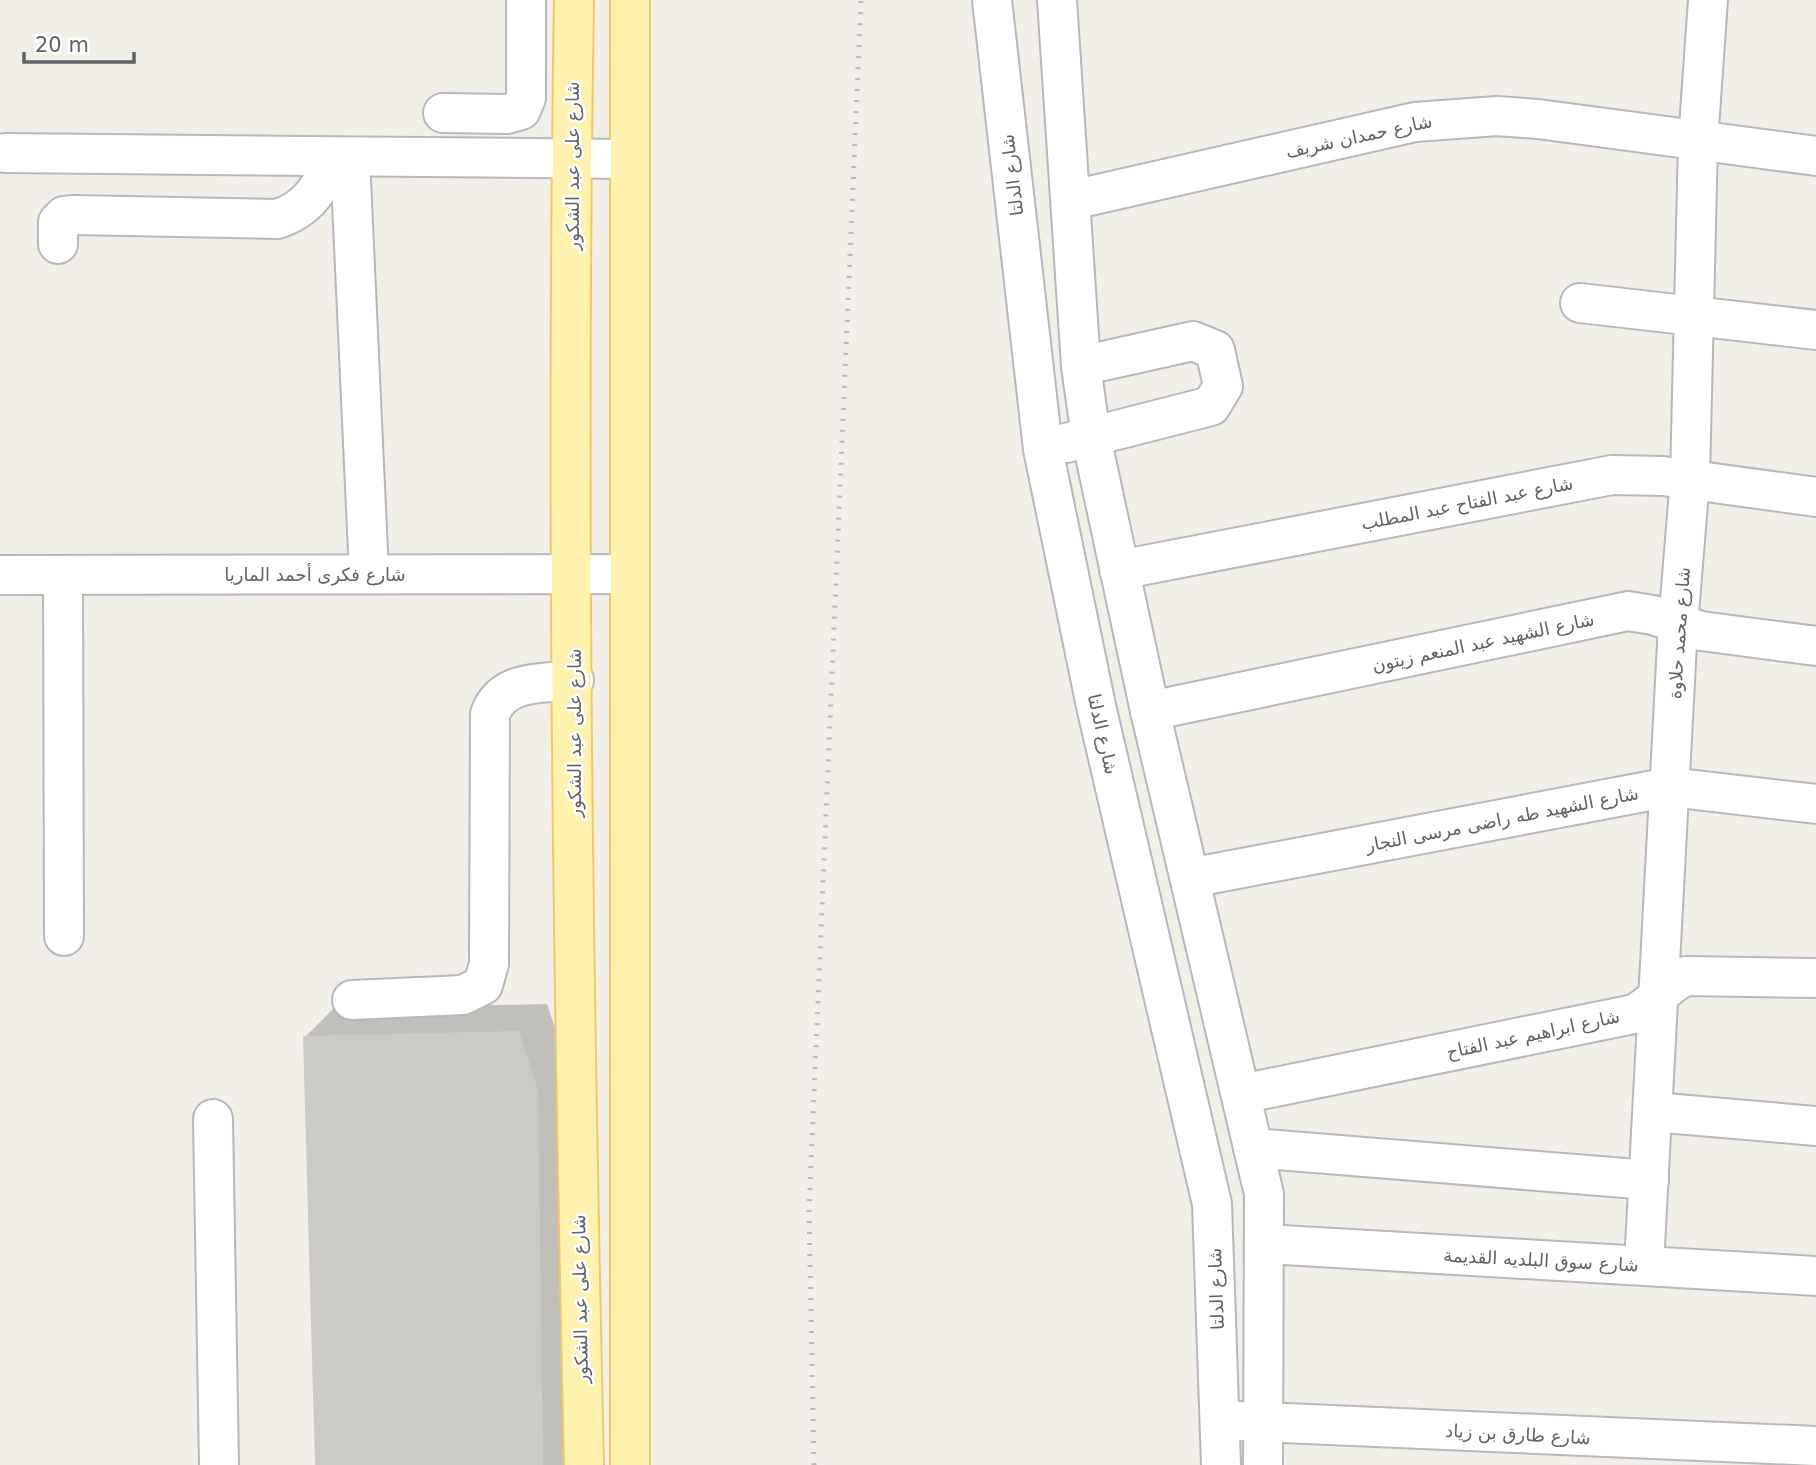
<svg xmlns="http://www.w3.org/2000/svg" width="1816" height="1465" font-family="'DejaVu Sans',Cairo,sans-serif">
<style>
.shadow{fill:#0003}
.building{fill:#cccac5}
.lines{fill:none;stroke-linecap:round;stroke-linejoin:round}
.minor-casing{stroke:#b5b8bc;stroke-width:42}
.major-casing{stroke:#f2c960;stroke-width:42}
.minor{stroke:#fff;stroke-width:38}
.major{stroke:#fff2af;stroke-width:38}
.rail{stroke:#b6b7b8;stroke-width:5;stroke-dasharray:2 9;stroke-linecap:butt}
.labels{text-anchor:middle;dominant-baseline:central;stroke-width:5;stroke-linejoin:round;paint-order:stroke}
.street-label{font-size:18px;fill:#5f6368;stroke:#fff}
</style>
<rect width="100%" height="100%" fill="#f1efe8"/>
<!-- shadow -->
<path class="shadow" d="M547 1004 566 1061 571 1465H317L305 1037 333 1009Z"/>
<!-- building -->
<path class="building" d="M519 1031 538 1090 543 1465H315L303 1036Z"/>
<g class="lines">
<defs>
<g id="minor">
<path d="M992 0 1043 449 1096 706 1212 1204 1221 1465"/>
<path d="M1057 0 1081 366 1091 437 1150 711 1264 1194 1263 1465"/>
<path d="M443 113 507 114 521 110 526 98V0"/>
<path d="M5 153 629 159"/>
<path d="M350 158 369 574"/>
<path d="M1072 200 1415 122 1497 116 1538 119 1816 156"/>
<path d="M58 244V222L64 216 74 215 277 219C308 210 322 186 334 157"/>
<path d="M1580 303 1816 330"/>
<path d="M1066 443 1211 406 1223 386 1215 350 1193 341 1081 366"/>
<path d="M1119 570 1612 475 1663 476 1816 497"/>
<path d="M0 575 630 574"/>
<path d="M63 575 64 936"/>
<path d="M1150 711 1628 611 1653 615 1701 631 1816 646"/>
<path d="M1190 878 1670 787 1816 804"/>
<path d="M352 1000 463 995 483 985 489 964 490 714C503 679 542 684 574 680"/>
<path d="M1241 1094 1634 1014C1654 1004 1666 984 1686 976L1816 978"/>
<path d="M1653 1112 1816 1126"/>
<path d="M213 1119 219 1465"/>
<path d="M1253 1148 1649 1180"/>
<path d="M1266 1244 1816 1276"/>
<path d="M1644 1265 1678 625 1690 479 1698 141 1708 0"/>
<path d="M1238 1421 1816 1446"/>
</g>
<g id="major">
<path d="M574 0C566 488 573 977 584 1465"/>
<path d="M630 1465V0"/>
</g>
</defs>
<!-- minor casing -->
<use href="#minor" class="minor-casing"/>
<!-- major casing -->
<use href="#major" class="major-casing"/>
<!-- minor -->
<use href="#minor" class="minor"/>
<!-- major -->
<use href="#major" class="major"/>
<!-- rail -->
<path class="rail" d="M814 1465 809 1211 861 0"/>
</g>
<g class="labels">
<!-- street labels -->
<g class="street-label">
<text transform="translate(1359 136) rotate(-12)">شارع حمدان شريف</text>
<text transform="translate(572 166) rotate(-90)">شارع على عبد الشكور</text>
<text transform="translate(1012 175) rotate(-97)">شارع الدلتا</text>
<text transform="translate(1467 503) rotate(-11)">شارع عبد الفتاح عبد المطلب</text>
<text x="315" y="574">شارع فكرى أحمد الماريا</text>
<text transform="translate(1679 633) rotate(-86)">شارع محمد حلاوة</text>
<text transform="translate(1483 642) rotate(-12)">شارع الشهيد عبد المنعم زيتون</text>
<text transform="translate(574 733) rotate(-90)">شارع على عبد الشكور</text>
<text transform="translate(1103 734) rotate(77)">شارع الدلتا</text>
<text transform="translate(1502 819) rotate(-11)">شارع الشهيد طه راضى مرسى النجار</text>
<text transform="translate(1533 1034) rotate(-12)">شارع ابراهيم عبد الفتاح</text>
<text transform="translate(1541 1260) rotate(3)">شارع سوق البلديه القديمة</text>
<text transform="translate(1216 1289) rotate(-92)">شارع الدلتا</text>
<text transform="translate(580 1299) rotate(-91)">شارع على عبد الشكور</text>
<text transform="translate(1518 1434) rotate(3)">شارع طارق بن زياد</text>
</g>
</g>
<!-- scale -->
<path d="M24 52v10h110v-10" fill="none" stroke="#5f6368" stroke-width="3.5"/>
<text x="35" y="52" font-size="21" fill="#5f6368" stroke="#ffffff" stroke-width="5" paint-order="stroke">20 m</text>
</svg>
